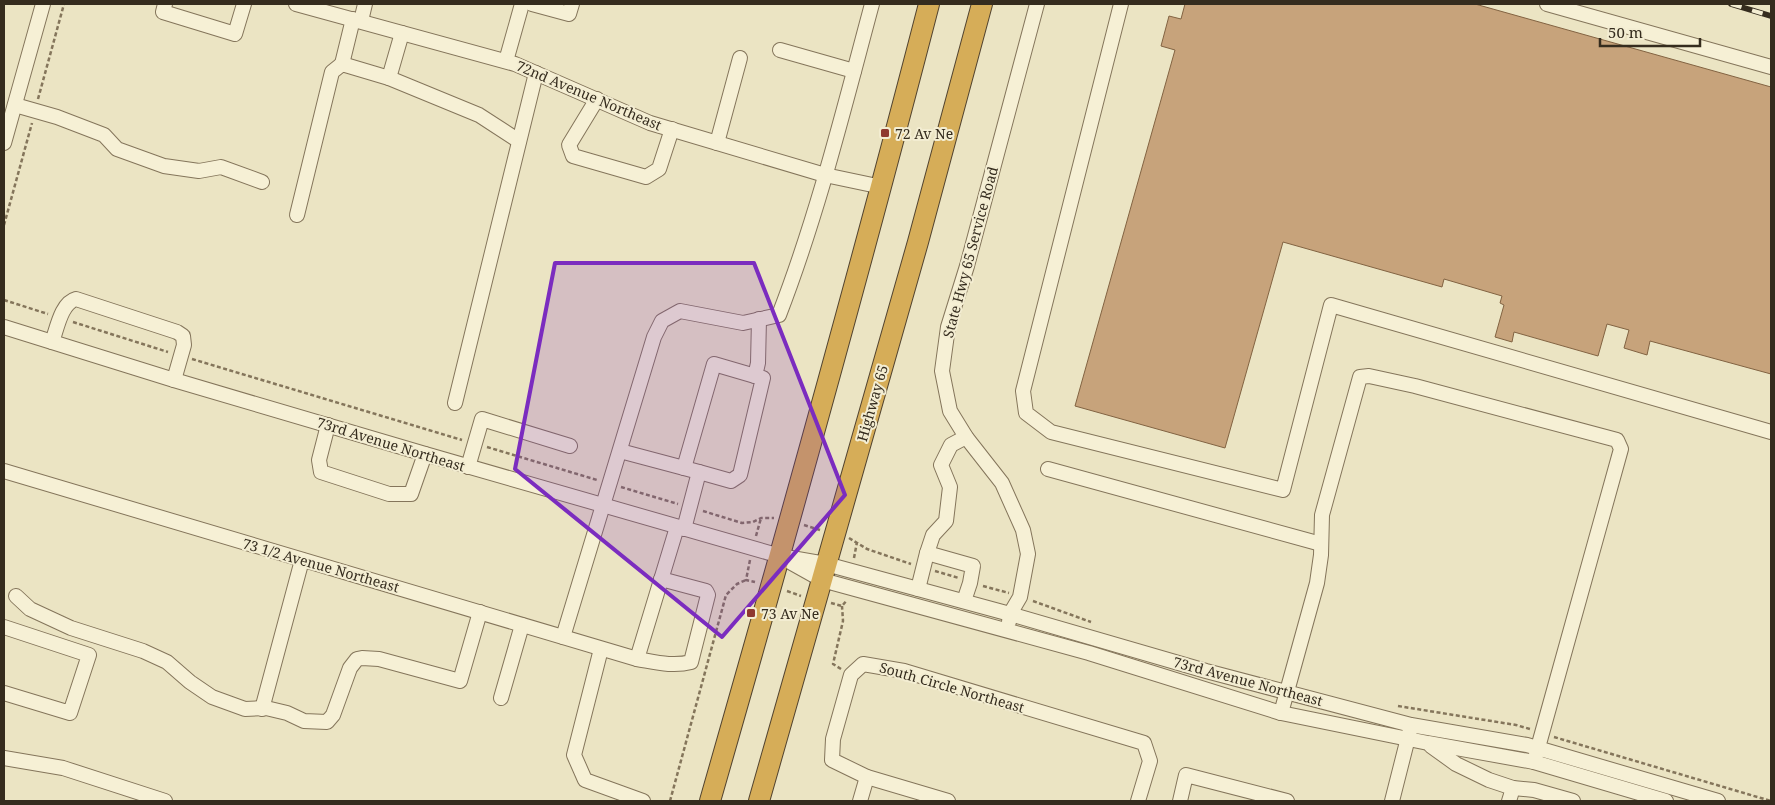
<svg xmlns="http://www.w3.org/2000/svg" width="1775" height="805" font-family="'Noto Serif',serif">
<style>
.building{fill:#c7a37b;stroke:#826342}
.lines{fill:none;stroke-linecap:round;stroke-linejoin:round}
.minor-casing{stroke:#84755b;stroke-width:16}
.highway-casing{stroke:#52432f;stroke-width:22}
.path{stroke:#84755b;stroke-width:2.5;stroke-dasharray:4 2.5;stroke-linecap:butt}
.minor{stroke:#f6f0d5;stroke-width:14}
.highway{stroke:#d6ad58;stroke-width:20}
.rail-casing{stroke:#352c1e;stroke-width:5.5}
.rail{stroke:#f3edd2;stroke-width:4;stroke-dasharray:11;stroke-linecap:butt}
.marked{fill:#7b2cbf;fill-opacity:0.2;stroke:#7b2cbf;stroke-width:4;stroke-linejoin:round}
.poi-dot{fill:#8f392f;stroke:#f3edd2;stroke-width:2}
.labels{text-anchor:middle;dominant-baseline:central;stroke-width:4;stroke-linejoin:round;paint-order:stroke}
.street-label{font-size:14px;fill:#352c1e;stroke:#f3edd2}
.poi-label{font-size:14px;fill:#352c1e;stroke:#f3edd2;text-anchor:start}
</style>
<rect width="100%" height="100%" fill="#ebe4c3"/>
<!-- building -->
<path class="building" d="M1185 4H1475L1771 87V374L1650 341 1647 355 1624 348 1629 330 1607 324 1598 356 1514 332 1512 342 1495 337 1504 305 1500 303 1502 296 1444 279 1442 287 1283 242 1225 448 1075 406 1175 50 1161 46 1169 16 1181 19Z"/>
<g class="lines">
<defs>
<g id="minor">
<path d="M165 4 163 12 235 34 244 4"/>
<path d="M296 4 515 64 650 123 825 175 882 187"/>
<path d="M532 4 569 14 572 4"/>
<path d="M1121 4 1023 391 1026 413 1051 432 1283 490 1331 305 1771 432"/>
<path d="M1547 4 1771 67"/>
<path d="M361 21 365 4"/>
<path d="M402 33 389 78 479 115 519 141"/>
<path d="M780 50 854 71"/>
<path d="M506 61 522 4"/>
<path d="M342 64 353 19"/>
<path d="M597 99 569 145 573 156 646 177 659 169 672 129"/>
<path d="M15 105 57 117 104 135 117 149 164 166 199 171 221 167 262 182"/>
<path d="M4 143 43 4"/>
<path d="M717 143 740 58"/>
<path d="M297 215 332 72 342 64 389 78"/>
<path d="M4 327 174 380 425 454 780 556 826 564 1010 614 1206 671 1411 725 1527 745 1718 801"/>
<path d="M52 342C57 329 61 303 76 299L177 332 183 336 184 345 174 380"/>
<path d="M455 403 536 73"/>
<path d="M328 425 319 460 321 472 389 494H411L425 454"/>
<path d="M620 451 699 472 684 529"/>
<path d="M468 467 482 419 570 446"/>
<path d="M684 468 714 364 755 376"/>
<path d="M1048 469 1321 544"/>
<path d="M4 471 637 659C655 662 673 667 691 662L708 595 706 591 661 579"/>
<path d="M699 472 731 481 740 475 763 378 755 376 758 363 759 319"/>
<path d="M927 553 933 535 946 521 950 487 941 465 951 445 966 437"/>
<path d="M788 561 822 580 1089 653 1281 713 1428 743 1534 762 1666 801"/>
<path d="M918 589 927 553 973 566 970 583 964 601"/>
<path d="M16 596 30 609 71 628 143 651 167 662 190 682 212 697 245 709 266 708 287 713 304 721 327 722 333 715 350 668 357 659 362 658 379 659 460 681 480 612"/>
<path d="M1009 622 1010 614 1020 597 1028 554 1023 530 1002 483 966 437 950 411 942 371 948 327 967 266 1037 4"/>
<path d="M4 627 89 655 70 713 4 693"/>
<path d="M563 637 654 337 662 321 680 311 743 323 779 315C818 214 844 108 872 4"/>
<path d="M601 649 574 755 585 780 643 801"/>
<path d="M637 659 677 527"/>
<path d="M501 698 522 625"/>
<path d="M262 709 302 560"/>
<path d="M1281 713 1317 583 1321 555 1322 515 1360 377 1369 376 1415 386 1617 440 1621 449 1534 762"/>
<path d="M1431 746 1456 764 1489 780 1513 788 1534 790 1573 801"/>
<path d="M4 758 63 768 165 801"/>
<path d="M860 801 867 777"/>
<path d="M948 801 867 777 832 760 833 739 851 675 863 664 904 671 1144 743 1150 761 1138 801"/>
<path d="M1180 801 1186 775 1287 801"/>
<path d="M1392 801 1410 730"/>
<path d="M1509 801 1513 788"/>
</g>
<g id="highway">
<path d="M710 801C786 536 860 271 929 4"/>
<path d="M759 801 918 242 982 4"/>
</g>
</defs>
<!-- minor casing -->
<use href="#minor" class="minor-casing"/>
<!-- highway casing -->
<use href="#highway" class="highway-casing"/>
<!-- path -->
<g class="path">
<path d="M38 99 64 4"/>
<path d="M4 225 32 123"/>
<path d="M4 300 48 314"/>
<path d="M73 322 168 352"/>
<path d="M192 359 462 440"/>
<path d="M487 447 597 480"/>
<path d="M621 487 678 504"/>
<path d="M703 511 742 523 753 522 761 518H774"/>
<path d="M804 525 820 530"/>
<path d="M756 536 761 518"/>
<path d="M849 538 867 549 911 564"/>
<path d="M854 558 857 542"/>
<path d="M750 560 746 580 755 582"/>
<path d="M935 571 959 578"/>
<path d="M983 586 1009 593"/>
<path d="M787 591 801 596"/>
<path d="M1033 601 1091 622"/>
<path d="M831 603 842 606 847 600"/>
<path d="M841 669 833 664 843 621 842 606"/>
<path d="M1398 706 1516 725 1530 729"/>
<path d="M1554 737 1771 801"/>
<path d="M670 801 726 595 737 584 746 580"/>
</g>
<!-- minor -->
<use href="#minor" class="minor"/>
<!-- highway -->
<use href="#highway" class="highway"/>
<defs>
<path id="rail" d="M1731 4 1771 16"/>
</defs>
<!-- rail casing -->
<use href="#rail" class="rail-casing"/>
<!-- rail -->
<use href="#rail" class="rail"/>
</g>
<!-- marked area -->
<path class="marked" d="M555 263H754L845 495 722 637 515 469Z"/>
<!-- markers -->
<g class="poi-dot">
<rect x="880" y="128" width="10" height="10" rx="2.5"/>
<rect x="746" y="608" width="10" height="10" rx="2.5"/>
</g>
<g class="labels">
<!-- street labels -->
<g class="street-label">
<text transform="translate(589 95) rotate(23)">72nd Avenue Northeast</text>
<text transform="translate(970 252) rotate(-75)">State Hwy 65 Service Road</text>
<text transform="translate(872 403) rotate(-74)">Highway 65</text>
<text transform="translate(391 444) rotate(17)">73rd Avenue Northeast</text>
<text transform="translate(321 565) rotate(16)">73 1/2 Avenue Northeast</text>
<text transform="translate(1248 681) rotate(15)">73rd Avenue Northeast</text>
<text transform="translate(952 687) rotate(16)">South Circle Northeast</text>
</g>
<!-- poi labels -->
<g class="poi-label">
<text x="895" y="133">72 Av Ne</text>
<text x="761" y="613">73 Av Ne</text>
</g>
</g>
<!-- border -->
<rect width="1775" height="805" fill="none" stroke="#352c1e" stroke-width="10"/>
<!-- scale -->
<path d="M1600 38v8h100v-8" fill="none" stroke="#352c1e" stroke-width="2.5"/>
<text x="1608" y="38" font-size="15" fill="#352c1e" stroke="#f3edd2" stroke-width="4" paint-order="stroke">50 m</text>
</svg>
